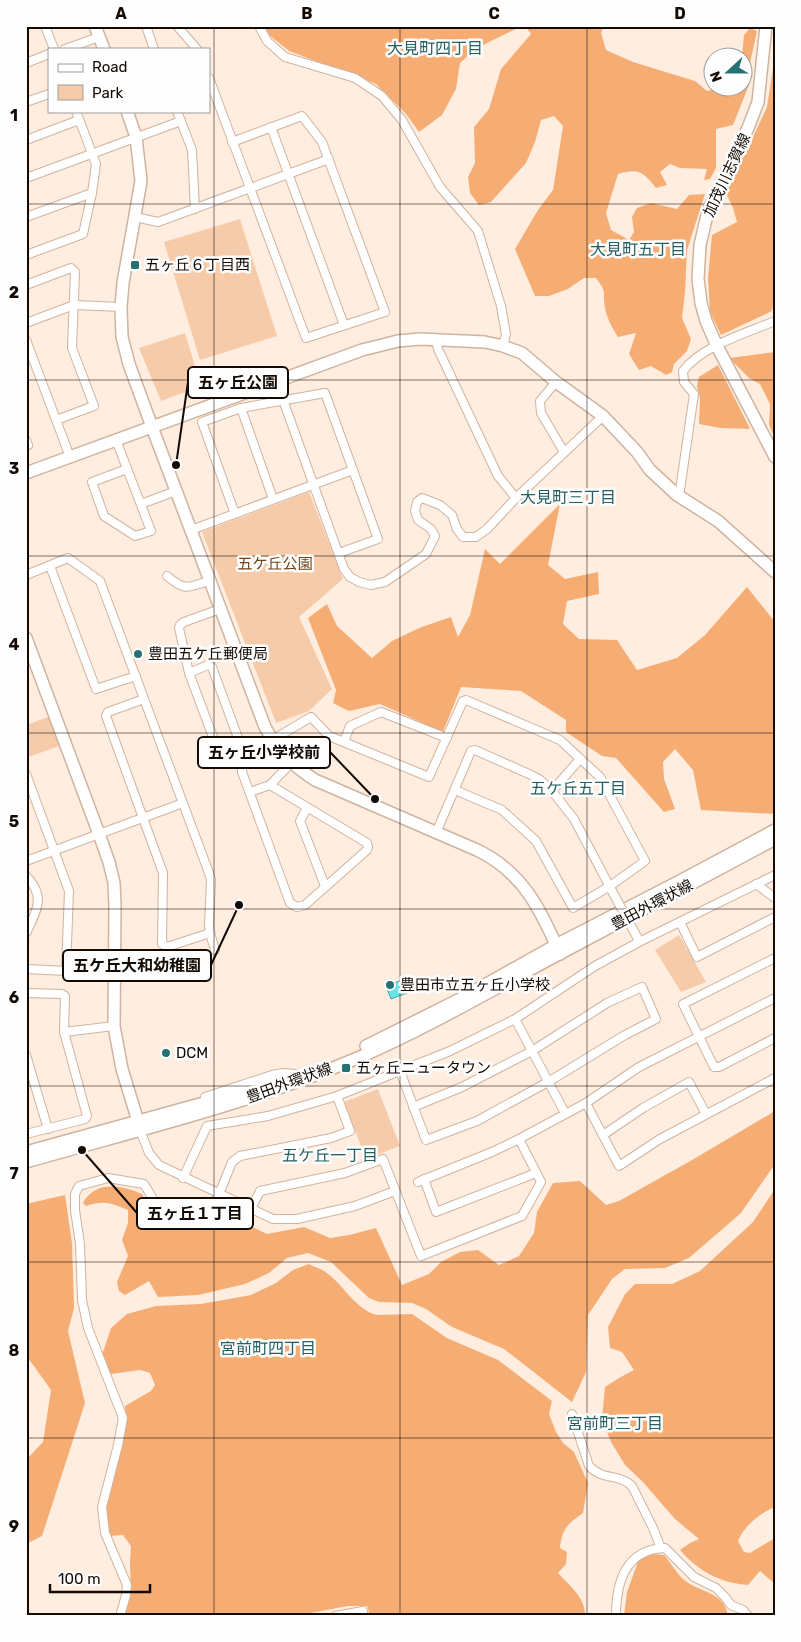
<svg xmlns="http://www.w3.org/2000/svg" width="801" height="1642" font-family="Rubik,'Noto Sans JP',sans-serif">
<style>
.green{fill:#f6cbaa}
.forest{fill:#f6ad74}
.water{fill:#65e4ea;stroke:#4ca3a5}
.lines{fill:none;stroke-linecap:round;stroke-linejoin:round}
.street-casing{stroke:#d0b39e;stroke-width:10}
.secondary-casing{stroke:#d0b39e;stroke-width:14}
.street{stroke:#fff;stroke-width:8}
.secondary{stroke:#fff;stroke-width:11}
.street-bridge-casing{stroke:#d0b39e;stroke-width:10;stroke-linecap:butt}
.street-bridge{stroke:#fff;stroke-width:8}
.grid{fill:none;stroke:#130a04;stroke-width:1;stroke-opacity:0.55}
.poi-dot{fill:#267174;stroke:#fefefe;stroke-width:2}
.labels{text-anchor:middle;dominant-baseline:central;stroke-width:5;stroke-linejoin:round;paint-order:stroke}
.street-label{font-size:15px;fill:#130a04;stroke:#fefefe}
.poi-label{font-size:15px;fill:#130a04;stroke:#fefefe;text-anchor:start}
.park-label{font-size:15px;fill:#724319;stroke:#fefefe}
.neighbourhood-label{font-size:16px;fill:#245f61;stroke:#fefefe}
.leader{fill:none;stroke:#130a04;stroke-width:2}
.callout-dot{fill:#130a04;stroke:#fefefe;stroke-width:2}
.callout{fill:#fefefe;stroke:#130a04;stroke-width:2}
.callout-label{font-size:16px;text-anchor:middle;font-weight:bold;fill:#130a04}
.neatline{fill:none;stroke:#130a04;stroke-width:2}
.grid-label{font-size:16px;text-anchor:middle;font-weight:bold;fill:#130a04}
</style>
<rect width="100%" height="100%" fill="#ffede0"/>
<!-- green -->
<g class="green">
<path d="M240 219 277 336 200 360 164 242Z"/>
<path d="M185 333 201 386 161 401 139 348Z"/>
<path d="M309 492 343 579 299 617 332 689 309 711 276 723 202 532Z"/>
<path d="M51 716 62 745 26 758V725Z"/>
<path d="M679 935 706 982 681 992 655 950Z"/>
<path d="M378 1089 400 1146 366 1159 344 1102Z"/>
</g>
<!-- forest -->
<g class="forest">
<path d="M264 26H522L477 48 460 63 456 89 442 115 419 132 406 114 376 84 289 51 269 35Z"/>
<path d="M525 26H604L601 33 606 50 633 62 695 81 707 91 721 88H744V58L742 57 744 35 750 28 757 31 750 63 749 85 733 125 716 129V168L710 179 704 180 707 169 680 168 670 164 660 172 667 185 656 188C643 172 639 168 618 174L606 213 611 230 629 240 634 232 632 217 637 208 651 203 677 209 689 195 705 194 687 250 685 293 682 318 691 339 687 351 674 364 672 372 666 375 651 366 639 370 629 354 636 333 618 337C612 328 607 318 605 308 602 291 608 294 596 278H584L568 289 549 296H535L515 249 538 210 553 190 563 126 554 116 541 120 535 142 526 163 491 202 479 205 470 193 468 177 475 163 474 127 489 109 501 69 531 34Z"/>
<path d="M775 55V296L772 311 721 335 710 312 708 278 712 235 737 222 733 208 725 191 746 152 767 107Z"/>
<path d="M775 352V438L769 425 770 404 760 384 749 378 729 358Z"/>
<path d="M718 365 750 429 721 428 699 424 700 398 697 386 699 377Z"/>
<path d="M560 504 548 565 565 579 598 572 599 594 567 601 563 624 579 639 617 640 637 670 677 658 705 635 747 587 775 622V814L701 810 693 770 675 749 663 762 664 779 675 809 664 812 616 758 602 756 566 732V720L521 691 461 687 443 732 380 704 349 711 333 703 336 690 308 618 327 604 337 626 372 658 392 641 419 628 451 617 458 637 470 615 485 549 500 564Z"/>
<path d="M775 1111V1164L741 1213 689 1258 665 1268 625 1269 612 1279 588 1315 586 1372 572 1402 504 1349 452 1327 426 1309 412 1303 379 1302 369 1298 331 1262 308 1253 287 1258 269 1273 245 1284 198 1295 158 1297 149 1281 125 1295 119 1291 117 1282 128 1256 122 1240 128 1223V1210C111 1203 104 1200 86 1206L83 1203C95 1180 122 1185 142 1194 157 1227 178 1224 210 1224L221 1212 267 1234 304 1227 330 1238 349 1235 376 1228 402 1285 429 1274 441 1262 460 1252 478 1250 499 1265 519 1256 534 1233 537 1212 553 1183 580 1181 606 1205 619 1201 692 1160Z"/>
<path d="M775 1189V1507C760 1513 744 1526 738 1541L744 1552 750 1553 775 1538V1584L760 1571 748 1585C720 1583 698 1571 680 1550L690 1543 699 1539 675 1519 642 1481 625 1465 611 1442 602 1419 605 1387 619 1378 634 1370 622 1352 610 1348 608 1327 625 1294 635 1284H672L700 1271 753 1222Z"/>
<path d="M65 1195 72 1243 74 1308 68 1331 85 1403 42 1536 26 1544V1460L43 1442 51 1390 26 1355V1204Z"/>
<path d="M309 1264C314 1267 319 1268 324 1271 343 1283 354 1309 377 1315L412 1314 447 1338 498 1360 552 1401 549 1414 556 1432 563 1443 574 1452 588 1483 583 1513C568 1524 562 1528 560 1548L567 1552 566 1564 558 1573C569 1585 586 1598 585 1616H365L369 1612 367 1606H348L294 1616H124L131 1595 130 1563 131 1546 123 1535 109 1536C108 1526 105 1515 106 1505 111 1472 129 1441 125 1406L151 1391 155 1385 150 1373 140 1370 111 1374 102 1355 111 1328 127 1314 156 1306 201 1304 251 1295 276 1283 293 1270Z"/>
<path d="M652 1554 664 1555C671 1563 678 1576 687 1582 703 1593 725 1593 728 1616H624L627 1592 639 1559Z"/>
</g>
<!-- water -->
<path class="water" d="M410 977 415 990 391 999 386 986Z"/>
<g class="lines">
<defs>
<g id="street">
<path d="M45 26 54 49"/>
<path d="M146 26 154 49"/>
<path d="M177 26 197 49"/>
<path d="M259 26 267 41 285 57 355 78 382 96 402 120 440 187 478 231 501 306 506 334 503 346"/>
<path d="M65 49 99 37"/>
<path d="M26 63 49 54"/>
<path d="M209 78 306 338 385 312 322 142 302 116 232 142"/>
<path d="M26 102 49 94"/>
<path d="M177 111 192 150 195 209"/>
<path d="M271 127 344 325"/>
<path d="M26 140 79 120"/>
<path d="M26 178 181 121"/>
<path d="M26 217 92 193"/>
<path d="M135 217 158 222 329 159"/>
<path d="M26 255 83 234 92 193 96 164 76 111"/>
<path d="M26 285 71 268 75 272 72 348 94 406 56 420"/>
<path d="M26 323 74 305 121 307"/>
<path d="M26 340 70 457"/>
<path d="M436 340 438 349 498 476 516 498"/>
<path d="M556 382 540 401 541 413 564 452"/>
<path d="M283 400 344 569 350 577 359 582 371 585 385 582 426 554 435 536 431 529 418 520 415 511 417 502 422 498 440 505 452 515 457 529 463 537H476L487 529 516 498 603 416"/>
<path d="M241 408 273 499"/>
<path d="M26 440 28 445 26 446"/>
<path d="M116 440 151 531 135 536 104 516 92 482 127 469"/>
<path d="M677 495 680 490 694 394 684 382 683 371C702 346 746 333 775 321"/>
<path d="M141 504 176 491"/>
<path d="M235 514 202 422 241 408 325 393 378 539 339 553"/>
<path d="M191 530 353 470"/>
<path d="M50 566 96 689 136 676"/>
<path d="M26 575 68 558 100 581 209 873 211 880 209 926 210 933 215 950"/>
<path d="M167 576C186 592 188 587 209 581"/>
<path d="M220 609 184 622 180 625 179 628 189 673 219 753 224 757 242 759"/>
<path d="M189 673 208 665 212 667 241 746 242 752V772L290 903 297 907 305 905 367 850 368 847 367 843 270 785"/>
<path d="M144 699 108 712 106 716 163 873 162 944 167 947 210 933"/>
<path d="M272 740 311 717 329 736 429 777 463 701 466 700 560 740 600 777 645 861 610 886 573 908 536 841 502 810 455 790"/>
<path d="M344 742 350 726 381 712 447 738"/>
<path d="M26 774 69 891 66 971 26 969"/>
<path d="M552 791 580 759"/>
<path d="M250 792 270 785 291 763"/>
<path d="M307 808 300 821 325 886"/>
<path d="M436 833 471 751 475 750 529 774 539 779 552 791 574 819 612 891"/>
<path d="M26 861 183 803"/>
<path d="M26 876C46 896 37 911 26 933"/>
<path d="M756 884 775 898"/>
<path d="M680 922 697 957 775 917"/>
<path d="M775 958 683 1004 714 1067H719L775 1038"/>
<path d="M26 993 62 994 65 996 64 1032 87 1116 85 1119 26 1134"/>
<path d="M515 1019 565 1113"/>
<path d="M64 1032 114 1026"/>
<path d="M26 1055 48 1129"/>
<path d="M400 1071 426 1140 477 1121 548 1082 625 1035 656 1019 642 987 607 1003 532 1051 462 1087 413 1107"/>
<path d="M205 1097 272 1075 283 1073 295 1074"/>
<path d="M586 1103 619 1166 660 1139 775 1078"/>
<path d="M140 1130 149 1153 159 1165 273 1219H297L355 1206 395 1191"/>
<path d="M603 1135 643 1108 689 1082 706 1114"/>
<path d="M183 1178 207 1126 268 1116 337 1096 450 1051 515 1019 595 966 639 942 775 875"/>
<path d="M424 1179 436 1212 536 1173"/>
<path d="M418 1182 492 1152 519 1139 586 1103 639 1067 775 998"/>
<path d="M251 1209 260 1191 345 1173 383 1159 421 1256 522 1216 541 1182 519 1139"/>
<path d="M572 1414 589 1466C603 1481 618 1473 632 1486L653 1528 661 1548"/>
<path d="M120 1616 126 1595 127 1585 105 1533 102 1507 118 1445 123 1418 88 1328 82 1300 80 1244 75 1210V1194L79 1186 108 1178 144 1184 159 1209 198 1215 209 1212 219 1194 232 1162 240 1156 331 1138 350 1131 337 1096"/>
<path d="M335 1616 363 1611"/>
<path d="M616 1616C616 1582 626 1549 665 1548L694 1577 716 1588 725 1597 731 1605 743 1610 748 1616"/>
</g>
<g id="secondary">
<path d="M95 26 104 49"/>
<path d="M766 26 758 102 748 128 708 211 700 245 698 279 701 303 706 321 717 346 775 457"/>
<path d="M127 111 136 137 141 181 123 283 121 307 122 337 129 364 152 427 265 727C278 751 292 765 315 780L477 850C523 872 541 910 560 954"/>
<path d="M26 473 362 350 398 341 420 339 485 342 503 346 522 353 556 382 603 416 637 452 650 470 677 495 718 521 775 572"/>
<path d="M26 638 99 834 109 862 114 883 115 906 114 1026 122 1069 140 1128"/>
<path d="M366 1046 458 1000 556 945 680 881 775 830"/>
<path d="M26 1152 229 1096 279 1080"/>
<path d="M26 1162C138 1130 252 1103 360 1057 424 1029 485 994 546 961 623 920 699 880 775 839"/>
</g>
</defs>
<!-- street casing -->
<use href="#street" class="street-casing"/>
<!-- secondary casing -->
<use href="#secondary" class="secondary-casing"/>
<!-- street -->
<use href="#street" class="street"/>
<!-- secondary -->
<use href="#secondary" class="secondary"/>
<defs>
<path id="street-bridge" d="M612 891 637 937"/>
</defs>
<!-- street-bridge casing -->
<use href="#street-bridge" class="street-bridge-casing"/>
<!-- street-bridge -->
<use href="#street-bridge" class="street-bridge"/>
</g>
<!-- grid -->
<path class="grid" d="M214 26V1616M400 26V1616M587 26V1616M26 204H775M26 380H775M26 556H775M26 733H775M26 909H775M26 1086H775M26 1262H775M26 1438H775"/>
<!-- markers -->
<g class="poi-dot">
<rect x="130" y="260" width="10" height="10" rx="2.5"/>
<circle cx="138" cy="654" r="5"/>
<circle cx="390" cy="985" r="5"/>
<circle cx="166" cy="1053" r="5"/>
<rect x="341" y="1063" width="10" height="10" rx="2.5"/>
</g>
<g class="labels">
<!-- street labels -->
<g class="street-label">
<text transform="translate(727 175) rotate(-65)">加茂川志賀線</text>
<text transform="translate(652 905) rotate(-28)">豊田外環状線</text>
<text transform="translate(289 1083) rotate(-20)">豊田外環状線</text>
</g>
<!-- poi labels -->
<g class="poi-label">
<text x="145" y="265">五ヶ丘６丁目西</text>
<text x="148" y="654">豊田五ケ丘郵便局</text>
<text x="400" y="985">豊田市立五ヶ丘小学校</text>
<text x="176" y="1053">DCM</text>
<text x="356" y="1068">五ヶ丘ニュータウン</text>
</g>
<!-- park labels -->
<g class="park-label">
<text x="275" y="564">五ケ丘公園</text>
</g>
<!-- neighbourhood labels -->
<g class="neighbourhood-label">
<text x="435" y="48">大見町四丁目</text>
<text x="638" y="249">大見町五丁目</text>
<text x="568" y="497">大見町三丁目</text>
<text x="578" y="788">五ケ丘五丁目</text>
<text x="330" y="1155">五ケ丘一丁目</text>
<text x="268" y="1348">宮前町四丁目</text>
<text x="615" y="1423">宮前町三丁目</text>
</g>
</g>
<!-- callouts -->
<path class="leader" d="M176 465L188 382M375 799L330 752M239 905L211 965M82 1150L137 1213"/>
<g class="callout-dot">
<circle cx="176" cy="465" r="5"/>
<circle cx="375" cy="799" r="5"/>
<circle cx="239" cy="905" r="5"/>
<circle cx="82" cy="1150" r="5"/>
</g>
<g class="callout">
<rect x="188" y="367" width="100" height="31" rx="5"/>
<rect x="198" y="737" width="132" height="31" rx="5"/>
<rect x="63" y="950" width="148" height="31" rx="5"/>
<rect x="137" y="1198" width="116" height="31" rx="5"/>
</g>
<g class="callout-label">
<text x="238" y="388">五ヶ丘公園</text>
<text x="264" y="758">五ヶ丘小学校前</text>
<text x="137" y="971">五ケ丘大和幼稚園</text>
<text x="195" y="1219">五ヶ丘１丁目</text>
</g>
<!-- border -->
<rect width="801" height="1642" fill="none" stroke="#fefefe" stroke-width="55"/>
<!-- legend -->
<rect x="48" y="48" width="162" height="65" fill="#fefefe" stroke="#a09c9a"/>
<rect x="58" y="64" width="25" height="8" fill="#ffffff" stroke="#a09c9a"/>
<text x="92" y="72" font-size="15" fill="#130a04">Road</text>
<rect x="58" y="85" width="25" height="15" fill="#f6cbaa" stroke="#a09c9a"/>
<text x="92" y="98" font-size="15" fill="#130a04">Park</text>
<!-- north arrow -->
<g transform="translate(728 72) rotate(249)"><circle r="24" fill="#fefefe" stroke="#a09c9a"/>
<path d="M0-4L9 19L0 12L-9 19Z" fill="#267174"/>
<text y="-8" font-size="14" font-weight="bold" text-anchor="middle" fill="#130a04">N</text>
</g>
<!-- scale -->
<path d="M50 1584v8h100v-8" fill="none" stroke="#130a04" stroke-width="2.5"/>
<text x="58" y="1584" font-size="15" fill="#130a04" stroke="#fefefe" stroke-width="4" paint-order="stroke">100 m</text>
<rect x="28" y="28" width="746" height="1586" class="neatline"/>
<g class="grid-label">
<text x="121" y="19">A</text>
<text x="307" y="19">B</text>
<text x="494" y="19">C</text>
<text x="680" y="19">D</text>
<text x="14" y="121">1</text>
<text x="14" y="298">2</text>
<text x="14" y="474">3</text>
<text x="14" y="650">4</text>
<text x="14" y="827">5</text>
<text x="14" y="1003">6</text>
<text x="14" y="1179">7</text>
<text x="14" y="1356">8</text>
<text x="14" y="1532">9</text>
</g>
</svg>
